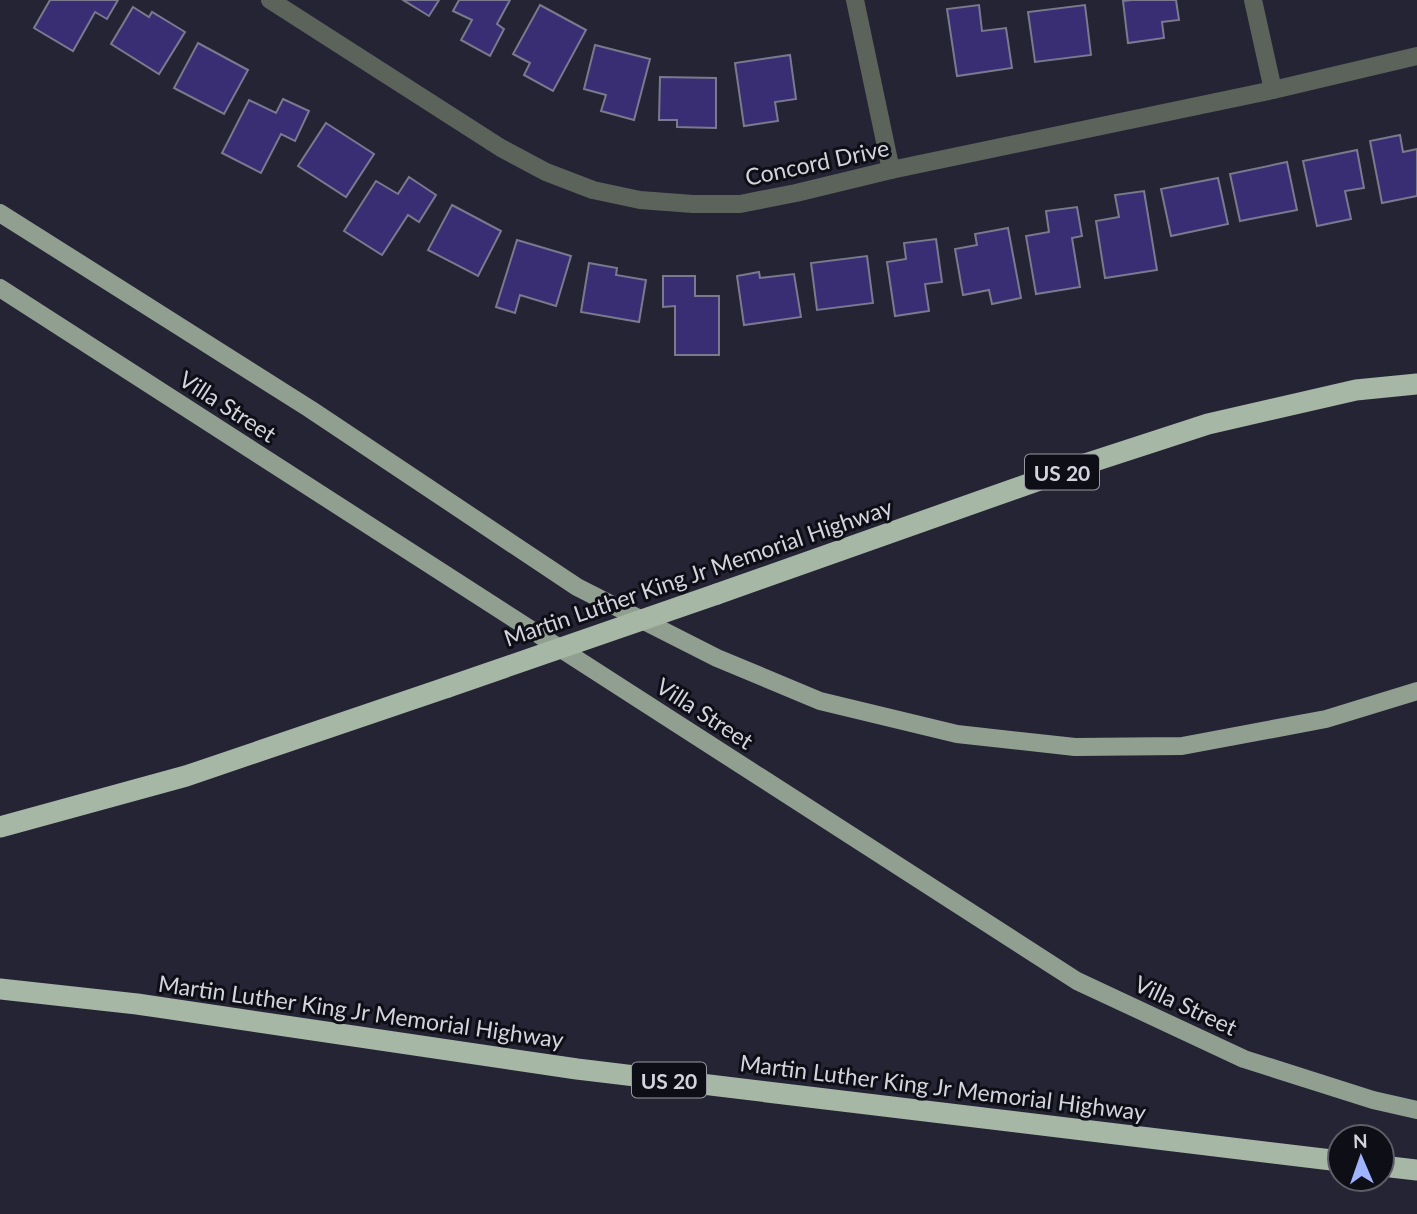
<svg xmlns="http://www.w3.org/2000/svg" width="1417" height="1214" font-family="Lato,sans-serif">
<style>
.building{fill:#392e74;stroke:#7a798e;stroke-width:2}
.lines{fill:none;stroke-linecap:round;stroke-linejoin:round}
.minor{stroke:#5c635b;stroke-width:18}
.primary{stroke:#919f90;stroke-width:18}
.motorway{stroke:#a6b7a5;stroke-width:21}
.motorway-bridge{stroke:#a6b7a5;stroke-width:21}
.labels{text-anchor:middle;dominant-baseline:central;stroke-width:6;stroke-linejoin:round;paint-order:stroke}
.shield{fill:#0e0e16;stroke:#9999a3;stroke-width:2}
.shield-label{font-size:21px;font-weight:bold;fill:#d4d4df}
.street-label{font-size:23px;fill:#d4d4df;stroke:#0e0e16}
</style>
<rect width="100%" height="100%" fill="#252435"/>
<!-- building -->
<g class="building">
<path d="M50 0H118L107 19 95 12 73 51 34 28Z"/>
<path d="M403 0H439L429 16Z"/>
<path d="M459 0H510L497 24 504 29 490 56 461 40 472 20 453 11Z"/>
<path d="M1132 0H1176L1179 20 1162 22 1164 38 1128 43 1123 1Z"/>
<path d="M540 5 586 30 553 91 524 75 530 63 513 54Z"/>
<path d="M979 5 982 31 1006 28 1012 68 957 76 947 9Z"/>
<path d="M1085 5 1091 55 1035 62 1028 12Z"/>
<path d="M133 7 149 17 152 12 185 32 159 74 111 44Z"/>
<path d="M198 43 248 70 224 114 174 88Z"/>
<path d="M595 45 650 59 634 120 601 111 606 95 584 89Z"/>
<path d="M790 55 796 99 775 102 778 121 744 126 735 63Z"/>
<path d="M660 77 716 78V128L677 127V120H659Z"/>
<path d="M283 99 309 111 295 141 281 134 261 173 222 153 249 100 276 113Z"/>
<path d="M326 123 374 154 346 197 298 166Z"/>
<path d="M1400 135 1403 152 1417 149V196L1382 203 1370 141Z"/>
<path d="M1357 150 1364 188 1345 191 1351 219 1317 226 1303 161Z"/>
<path d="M1287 162 1297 210 1240 221 1230 174Z"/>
<path d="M409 177 436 195 419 222 408 215 382 255 344 231 376 181 398 194Z"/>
<path d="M1218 178 1228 224 1171 236 1161 189Z"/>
<path d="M1144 191 1157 270 1105 278 1096 221 1119 217 1115 195Z"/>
<path d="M452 205 501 231 478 276 428 250Z"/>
<path d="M1077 207 1082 236 1072 238 1080 287 1036 294 1026 236 1049 232 1046 211Z"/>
<path d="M1008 228 1021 298 992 304 989 290 963 295 955 249 977 245 975 234Z"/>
<path d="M936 239 942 282 925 284 929 311 895 316 887 262 906 259 904 243Z"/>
<path d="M517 240 571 256 556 306 520 295 515 313 496 307Z"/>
<path d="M867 256 873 303 817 310 811 263Z"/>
<path d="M589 263 617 268 616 275 646 280 639 322 581 312Z"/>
<path d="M759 272 760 278 794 274 801 317 744 325 737 276Z"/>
<path d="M663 276H695V296H719V355H675V306L663 307Z"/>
</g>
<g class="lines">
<!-- minor -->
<g class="minor">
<path d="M270 0 501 148 546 172 593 190 640 200 693 204H740L796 193 891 170 1273 90 1417 56"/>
<path d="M855 0 891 170"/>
<path d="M1253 0 1273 90"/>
</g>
<!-- primary -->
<g class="primary">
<path d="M0 213 310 409 577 587 717 658 820 701 957 734 1075 747 1182 746 1326 719 1417 691"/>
<path d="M0 288 1077 981 1244 1059 1373 1100 1417 1110"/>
</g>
<!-- motorway -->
<g class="motorway">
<path d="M717 594 1079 466 1208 424 1356 390 1417 384"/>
<path d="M0 827 186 776 448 687"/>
<path d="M0 989 137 1004 577 1069 1340 1161"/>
<path d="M1382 1166 1417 1170"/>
</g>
<!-- motorway-bridge -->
<path class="motorway-bridge" d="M448 687 717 594"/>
</g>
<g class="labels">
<!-- shield labels -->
<g class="shield">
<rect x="1025" y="454.5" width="74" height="35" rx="5"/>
<rect x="632" y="1062.5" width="74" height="35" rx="5"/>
</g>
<g class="shield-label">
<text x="1062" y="472">US 20</text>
<text x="669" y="1080">US 20</text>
</g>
<!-- street labels -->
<g class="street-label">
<text transform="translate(817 162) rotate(-12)">Concord Drive</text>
<text transform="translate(228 406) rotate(33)">Villa Street</text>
<text transform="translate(698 572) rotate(-19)">Martin Luther King Jr Memorial Highway</text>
<text transform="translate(705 713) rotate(33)">Villa Street</text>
<text transform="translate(1186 1005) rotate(25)">Villa Street</text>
<text transform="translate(361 1011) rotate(8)">Martin Luther King Jr Memorial Highway</text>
<text transform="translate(943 1087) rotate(7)">Martin Luther King Jr Memorial Highway</text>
</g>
</g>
<!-- north arrow -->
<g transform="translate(1361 1158) rotate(358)"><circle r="33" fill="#0e0e16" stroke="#5d5d66" stroke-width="2"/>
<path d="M0-5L12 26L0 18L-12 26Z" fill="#a0b3fd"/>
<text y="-10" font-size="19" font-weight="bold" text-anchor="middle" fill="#d4d4df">N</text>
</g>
</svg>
